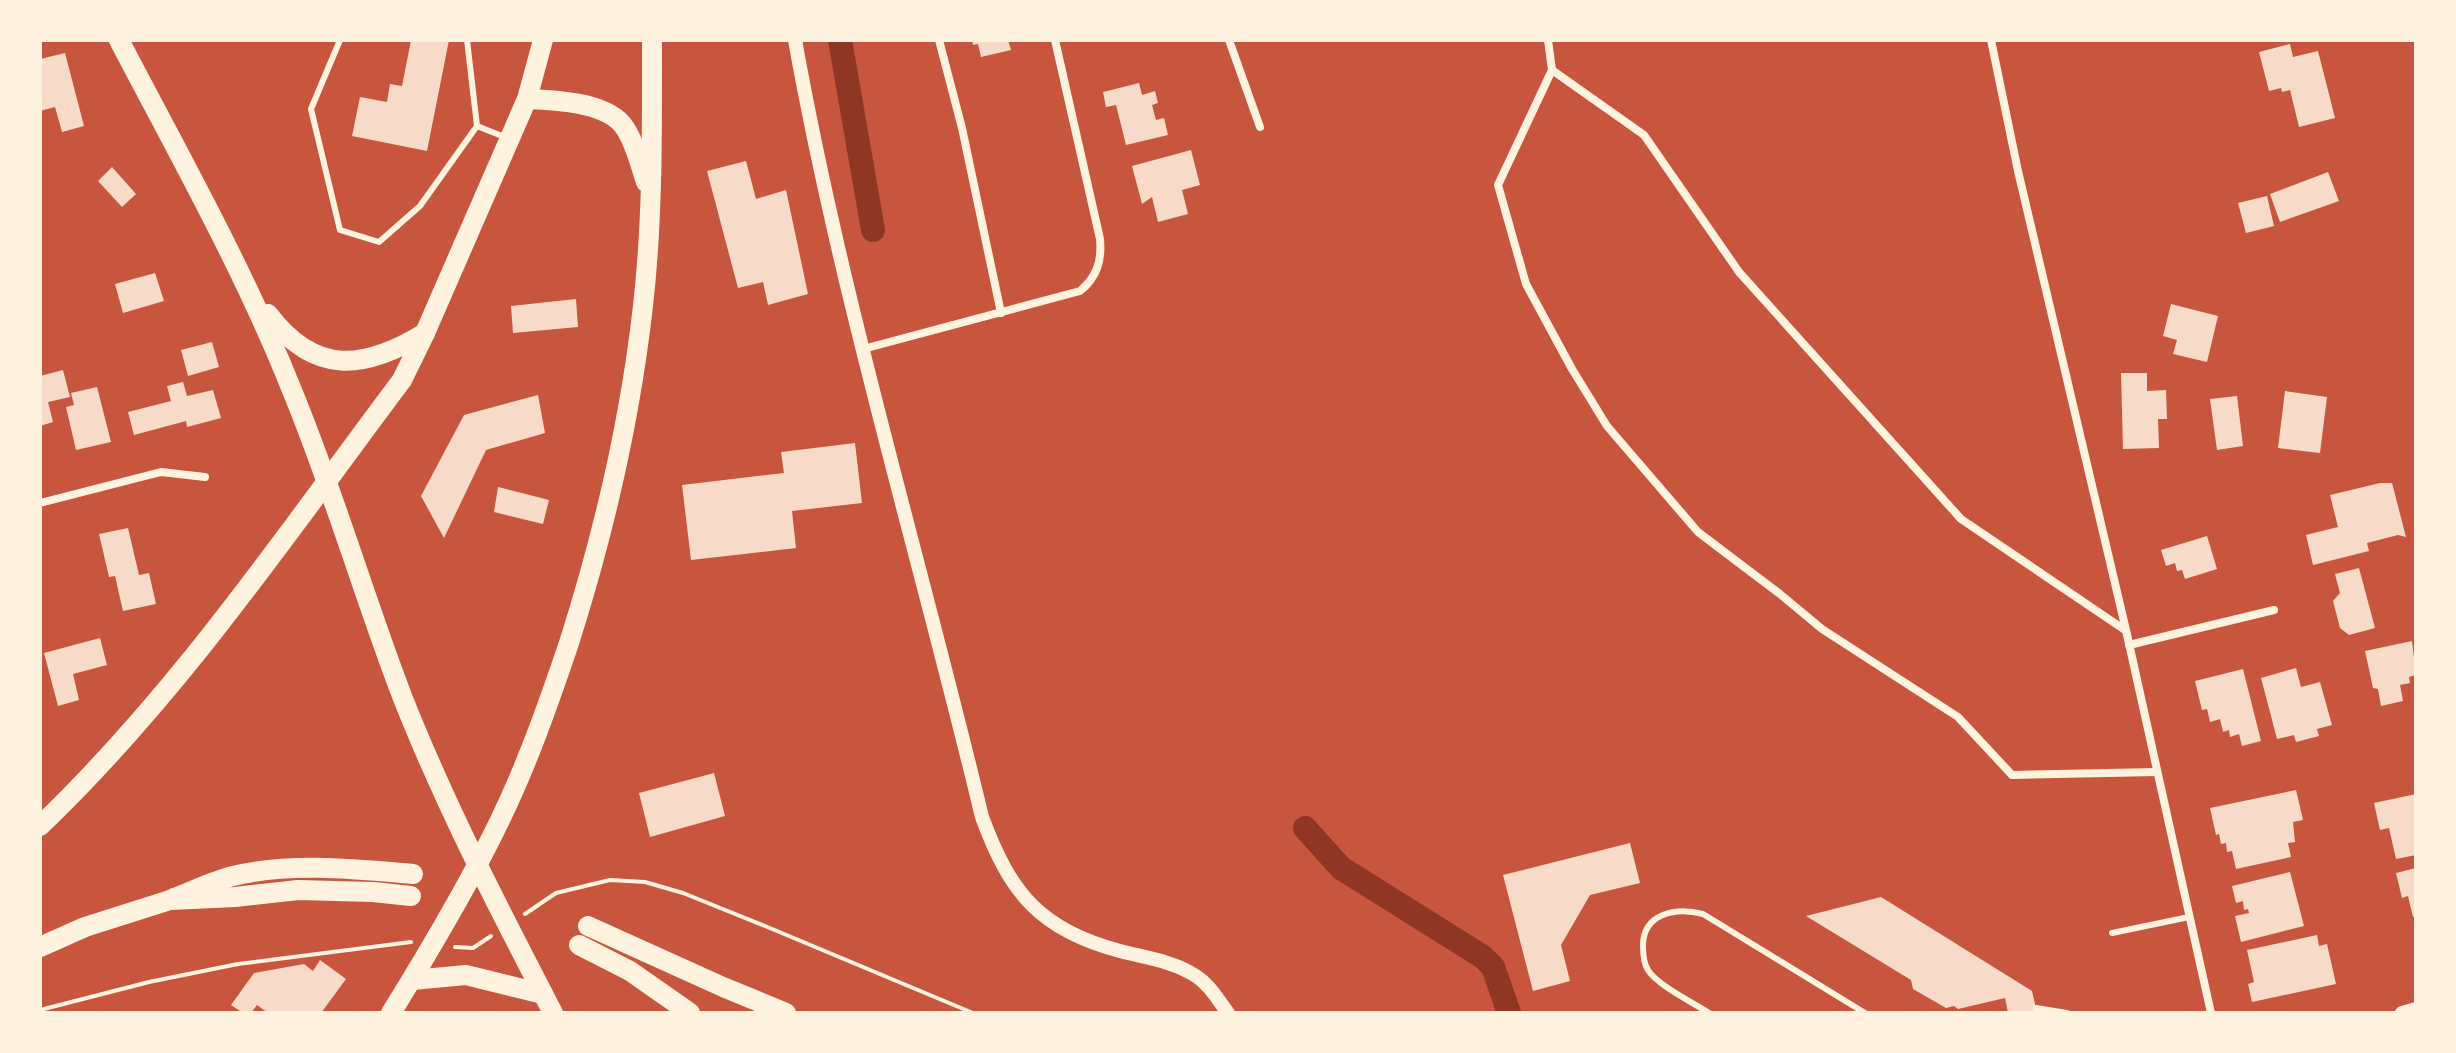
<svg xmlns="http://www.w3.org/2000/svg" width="2456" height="1053" font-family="'Exo 2',sans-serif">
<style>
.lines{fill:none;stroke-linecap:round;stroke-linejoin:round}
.canal{stroke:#8f3625;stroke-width:24}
.building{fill:#f7dbc8}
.path{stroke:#fff3e0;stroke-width:4}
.service{stroke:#fff3e0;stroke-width:6}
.minor{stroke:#fff3e0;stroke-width:8}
.tertiary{stroke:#fff3e0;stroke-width:14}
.primary{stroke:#fff3e0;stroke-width:20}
.trunk{stroke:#fff3e0;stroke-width:20}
</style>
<rect width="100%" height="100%" fill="#c8553d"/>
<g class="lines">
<!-- canal -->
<g class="canal">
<path d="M840 40 873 230"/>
<path d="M1305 828 1341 868 1483 957 1493 967 1509 1013"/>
</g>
</g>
<!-- building -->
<g class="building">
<path d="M411 40H449L427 151 352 136 360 97 387 102 390 84 402 86Z"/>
<path d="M972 40H1008L1011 50 981 57 978 44 973 45Z"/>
<path d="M2290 44 2293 57 2318 51 2335 118 2299 127 2290 90 2282 92 2281 88 2269 91 2259 52Z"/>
<path d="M65 53 84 126 62 132 55 107 40 111V59Z"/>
<path d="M1139 83 1142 95 1155 91 1158 103 1152 105 1156 120 1164 118 1168 135 1126 145 1116 105 1106 107 1103 92Z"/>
<path d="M1191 150 1200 185 1182 190 1188 214 1158 222 1152 197 1142 204 1132 166Z"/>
<path d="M746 161 756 199 786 190 808 294 768 305 763 282 738 288 707 171Z"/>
<path d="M112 167 136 194 122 207 98 181Z"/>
<path d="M2328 172 2339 201 2280 222 2270 194Z"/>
<path d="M2267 196 2274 226 2246 233 2238 203Z"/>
<path d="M155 273 164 301 123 313 115 284Z"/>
<path d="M576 299 578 327 513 333 511 306Z"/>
<path d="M2171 304 2218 316 2207 362 2173 354 2177 340 2163 336Z"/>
<path d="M212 342 219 367 188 376 181 350Z"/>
<path d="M63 370 70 397 48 402 53 422 40 426V376Z"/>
<path d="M2121 373H2147V391L2166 390 2167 419H2158L2159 448 2123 449Z"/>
<path d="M183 382 187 396 213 390 221 418 187 427 186 421 134 435 128 412 171 401 167 386Z"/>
<path d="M97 387 111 442 76 450 66 407 74 405 71 393Z"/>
<path d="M2285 391 2327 397 2320 453 2278 448Z"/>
<path d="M538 395 545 433 486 450 444 538 421 496 464 415Z"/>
<path d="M2237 396 2243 446 2217 450 2210 399Z"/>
<path d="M855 443 862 503 792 511 796 548 691 560 682 485 784 473 781 452Z"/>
<path d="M2380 483H2392L2406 537 2398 535 2367 543 2369 551 2313 565 2306 535 2338 527 2330 495Z"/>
<path d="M498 487 549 500 543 524 494 512Z"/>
<path d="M128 528 139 575 149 573 156 604 123 611 115 576 109 577 99 534Z"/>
<path d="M2207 536 2217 569 2185 579 2182 570 2177 571 2175 563 2166 566 2161 550Z"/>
<path d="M2359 568 2375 628 2349 635 2340 628 2333 601 2340 593 2335 574Z"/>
<path d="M100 638 107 665 73 674 79 700 58 706 44 653Z"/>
<path d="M2412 641 2416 675 2409 677 2410 683 2400 685 2403 701 2381 706 2378 689 2373 688 2365 651Z"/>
<path d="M2296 668 2301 687 2320 682 2332 725 2317 729 2319 736 2296 742 2294 735 2277 739 2261 678Z"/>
<path d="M2243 669 2261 741 2242 746 2239 734 2230 737 2229 730 2223 732 2220 719 2210 722 2207 709 2202 710 2195 681Z"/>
<path d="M714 773 725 816 650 837 639 793Z"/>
<path d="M2296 790 2303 820 2293 822 2295 842 2288 843 2291 857 2236 869 2232 851 2227 852 2226 843 2221 844 2219 834 2216 835 2210 808Z"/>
<path d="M2416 794V855L2396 859 2389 828 2380 830 2374 803Z"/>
<path d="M1630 843 1640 883 1590 895 1561 945 1570 981 1533 991 1503 875Z"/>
<path d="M2416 868V916L2413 917 2408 896 2402 898 2396 873Z"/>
<path d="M2290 872 2304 926 2241 942 2235 916 2249 913 2248 909 2244 910 2243 901 2236 903 2232 886Z"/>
<path d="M1881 897 2032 991 2037 1013H2008L2005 998 1958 1009 1954 1006 1946 1008 1913 989 1911 980 1806 916Z"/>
<path d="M2317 935 2319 946 2327 944 2336 984 2252 1002 2248 984 2254 982 2247 950Z"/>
<path d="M320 960 346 979 321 1013H268L257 1005 251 1013H243L231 1005 254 973 304 964 313 971Z"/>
</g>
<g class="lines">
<!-- path -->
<g class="path">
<path d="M525 914 556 893 610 880 645 882 683 893 765 926 973 1013"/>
<path d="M455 947 473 948 491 936"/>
<path d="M40 1010 149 982 238 964 411 942"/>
</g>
<!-- service -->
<g class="service">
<path d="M340 40 311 109 340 230 379 242 420 206 477 126 467 40"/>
<path d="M477 126 507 138"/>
<path d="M2112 933 2189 917"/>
<path d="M2036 1008 2067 1013"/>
<path d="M1709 1013C1694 1003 1657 985 1648 970 1644 964 1643 954 1643 946 1643 913 1676 907 1703 914L1865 1013"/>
</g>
<!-- minor -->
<g class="minor">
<path d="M939 40 962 128 1001 313"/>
<path d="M1229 40 1260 127"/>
<path d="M1548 40 1552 70 1498 185 1526 284 1572 369 1607 426 1698 532 1780 594 1822 629 1958 717 2012 775 2157 772"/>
<path d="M1991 40 2018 171 2126 630 2211 1013"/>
<path d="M1552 70 1644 135 1739 272 1961 519 2125 630"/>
<path d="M863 349 1080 291C1097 277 1102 261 1100 239L1055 40"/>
<path d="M40 503 161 472 205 477"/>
<path d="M2129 645 2274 610"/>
</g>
<!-- tertiary -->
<g class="tertiary">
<path d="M795 40C842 302 920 558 982 817 1010 893 1040 930 1120 951 1146 958 1173 961 1196 976 1210 985 1218 1000 1228 1013"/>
<path d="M2402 1013 2416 1009"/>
</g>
<!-- primary -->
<g class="primary">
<path d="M527 99C555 100 603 102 622 124 634 139 640 164 646 182"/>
<path d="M40 826C179 693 287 533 402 380L425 333 527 99 543 40"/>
<path d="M174 898C193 891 213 881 233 876 290 862 355 869 413 874"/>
<path d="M588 926 723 987 786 1013"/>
<path d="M391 1013C430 950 469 885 501 818 528 762 549 702 569 643 604 533 630 421 643 306 653 218 652 128 652 40"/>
</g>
<!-- trunk -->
<g class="trunk">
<path d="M119 40C179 155 243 268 291 388 333 489 363 594 402 696 445 805 499 909 553 1013"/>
<path d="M268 314C315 376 364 370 425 333"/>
<path d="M579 945 630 971 690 1013"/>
<path d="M40 947 85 927 170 900 235 897 298 890 373 892 411 896"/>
<path d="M412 980 466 975 543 994"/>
</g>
</g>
<!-- border -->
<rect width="2456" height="1053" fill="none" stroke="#fff3e0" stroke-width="84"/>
</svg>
